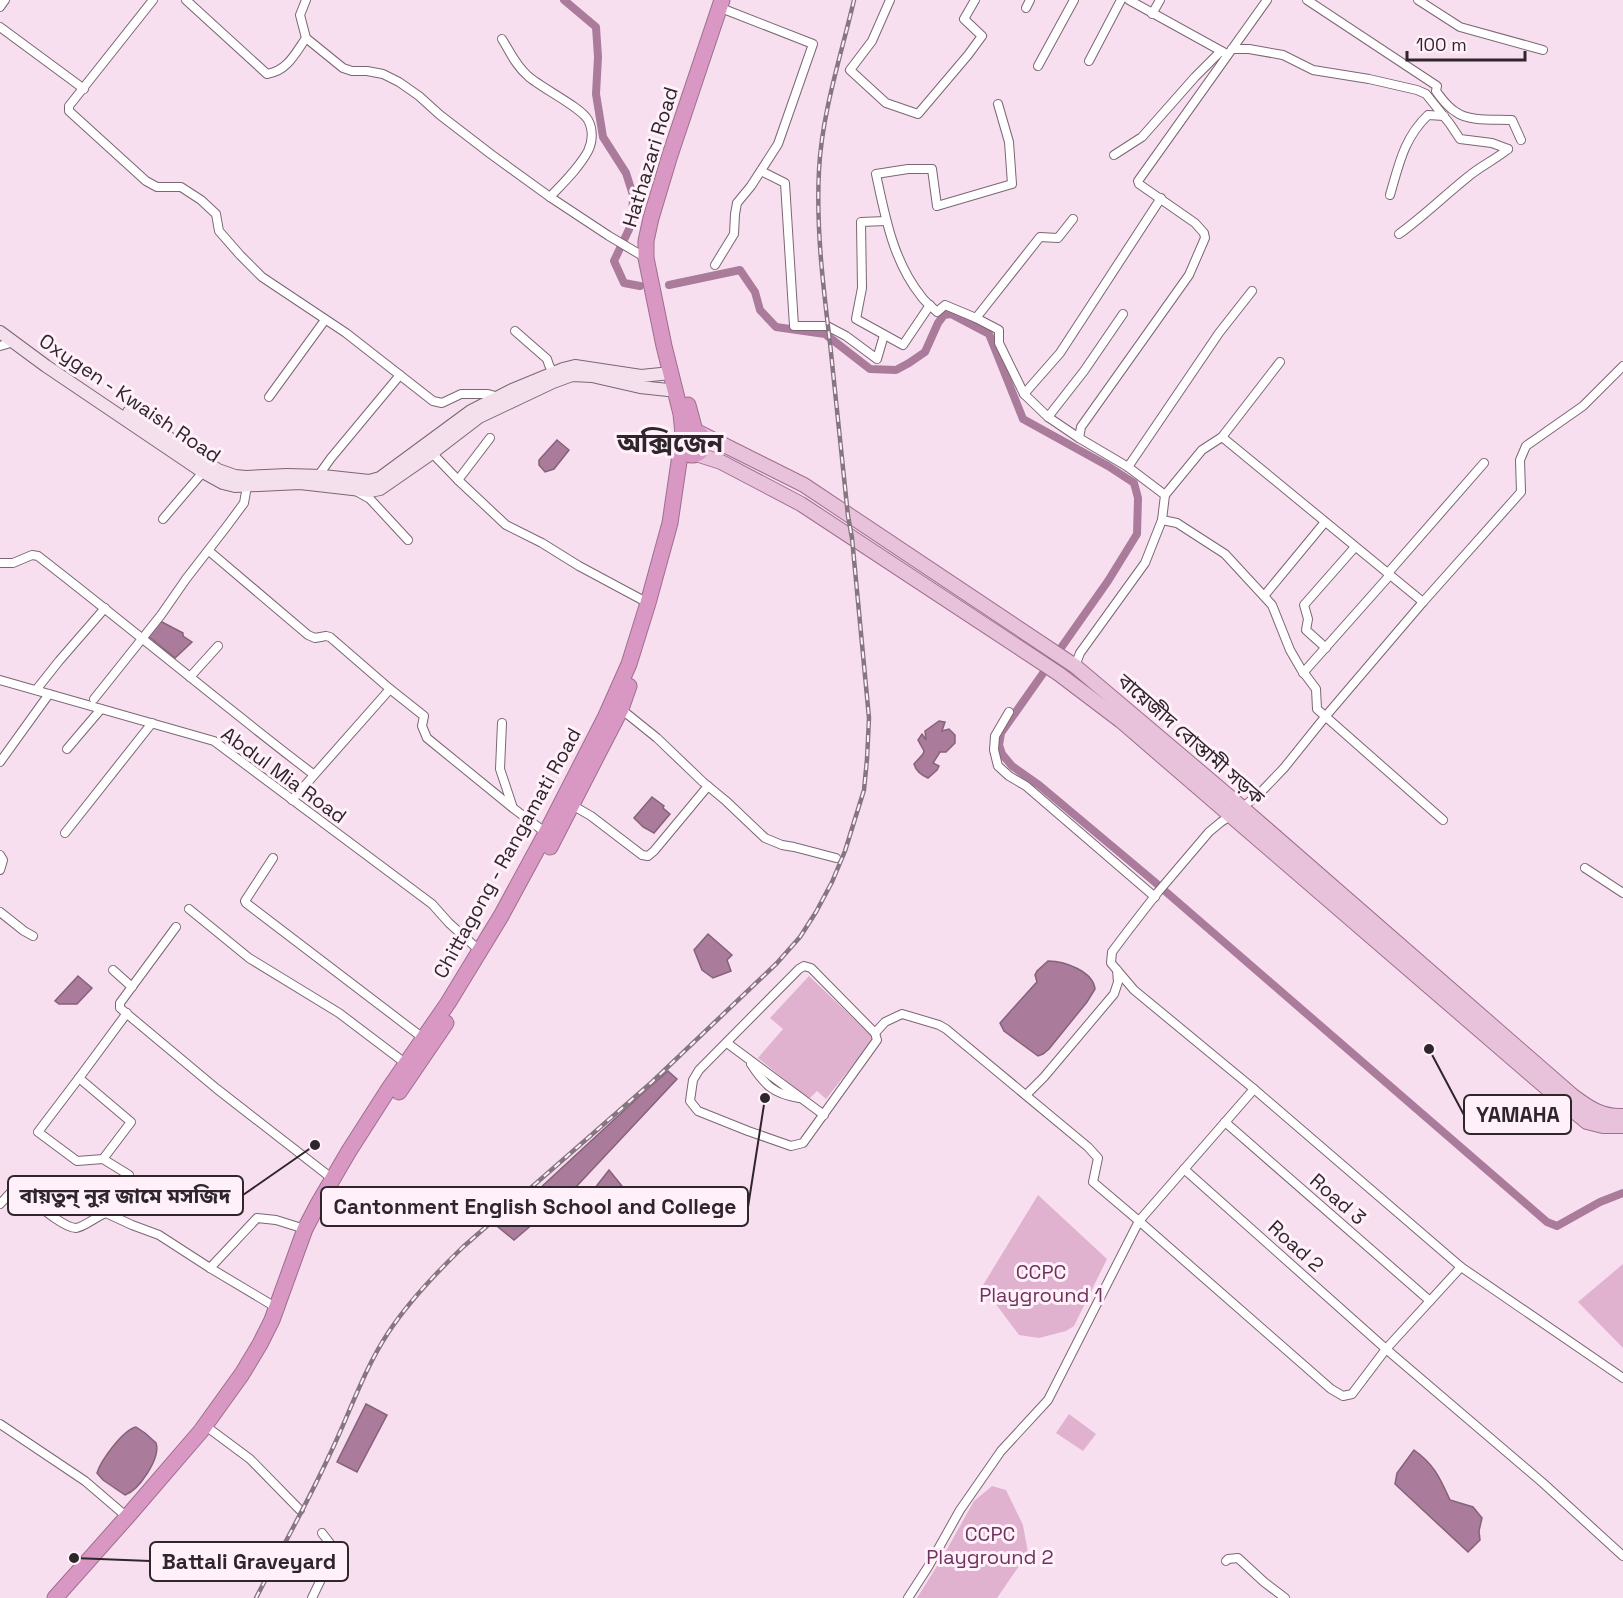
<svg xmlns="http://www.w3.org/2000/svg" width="1623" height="1598" font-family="'Space Grotesk','Noto Sans Bengali',sans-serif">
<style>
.green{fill:#e0b2d0}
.water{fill:#aa7b9b;stroke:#85627a;stroke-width:1.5}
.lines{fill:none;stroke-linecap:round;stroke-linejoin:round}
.canal{stroke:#aa7b9b;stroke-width:8}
.street-casing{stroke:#7b6674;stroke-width:10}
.secondary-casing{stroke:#7b6674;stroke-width:14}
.primary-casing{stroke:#9e6f8e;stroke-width:16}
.highway-casing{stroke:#9e6f8e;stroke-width:17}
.street{stroke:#fff;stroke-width:8}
.secondary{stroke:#f4e0ed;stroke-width:12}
.primary{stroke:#e8c1db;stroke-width:14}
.highway{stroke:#d997c3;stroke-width:15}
.rail-casing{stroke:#867681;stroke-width:4.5}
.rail{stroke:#fff0f9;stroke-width:2;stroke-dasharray:7;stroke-linecap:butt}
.labels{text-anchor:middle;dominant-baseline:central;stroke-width:6;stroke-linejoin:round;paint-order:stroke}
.street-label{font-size:20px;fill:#2f262c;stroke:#fff0f9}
.park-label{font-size:20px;fill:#6e325d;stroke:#fff0f9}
.district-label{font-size:26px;font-weight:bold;fill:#2f262c;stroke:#fff0f9}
.leader{fill:none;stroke:#2f262c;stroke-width:2}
.callout-dot{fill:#2f262c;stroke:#fff0f9;stroke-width:2}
.callout{fill:#fff0f9;stroke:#2f262c;stroke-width:2}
.callout-label{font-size:21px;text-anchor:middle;font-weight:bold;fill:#2f262c}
</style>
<rect width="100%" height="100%" fill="#f8dfef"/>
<!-- green -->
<g class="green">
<path d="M809 976 874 1038 826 1099 817 1091 809 1099 758 1058 783 1029 770 1018Z"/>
<path d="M1038 1195 1107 1259 1074 1326 1066 1331 1039 1338 1019 1335 995 1303 977 1295Z"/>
<path d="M1623 1264V1348L1578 1302Z"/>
<path d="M1069 1414 1096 1434 1083 1451 1056 1433Z"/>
<path d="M992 1486 1006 1490 1023 1525 1028 1553 997 1598H917L942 1558 974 1501Z"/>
</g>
<!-- water -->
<g class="water">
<path d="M557 440 569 450 554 469 545 472 539 465V460Z"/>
<path d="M160 621 183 633V636L192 642 175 658 148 636Z"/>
<path d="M939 721 945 722 942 731 949 729 955 735V743L946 752H940L933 763 939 766 937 770 928 778C921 775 916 771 914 764L923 754 924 751 918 740 922 734 926 740 925 731Z"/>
<path d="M652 797 664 806 663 808 670 814 654 833 643 827 634 818Z"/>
<path d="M708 934 732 955 727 960 731 971 713 978 702 970 694 950Z"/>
<path d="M1048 961C1064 961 1093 971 1095 989L1087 1002 1049 1049 1043 1054 1038 1056 1004 1031 1000 1023 1035 984 1037 982 1035 975 1037 971Z"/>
<path d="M78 976 92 988 77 1004H59L55 1001Z"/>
<path d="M668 1071 677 1079 575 1188 514 1240 498 1227 645 1091Z"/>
<path d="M609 1170 626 1191 602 1218 584 1202Z"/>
<path d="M366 1404 387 1415 357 1472 337 1462Z"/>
<path d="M136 1427 145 1433 156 1443C161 1458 139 1490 125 1495L103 1480 97 1473C101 1460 123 1430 136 1427Z"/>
<path d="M1414 1450C1434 1464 1440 1478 1450 1500L1473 1507 1482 1518 1479 1531 1480 1540 1468 1552 1395 1484 1397 1473Z"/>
</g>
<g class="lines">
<!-- canal -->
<g class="canal">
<path d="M564 0 596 27 598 57 596 94 603 137 626 173 633 195 632 223 614 261 624 283 640 286"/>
<path d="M669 285 740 270 755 292 760 310 776 327 825 334 870 369 896 370 909 363 925 352 938 323 944 315 951 314 989 334 1023 419 1108 466 1134 483 1138 498 1137 534 1108 581 1001 733 999 745 1002 754 1012 766 1039 785 1150 878 1547 1222 1557 1226 1600 1202 1623 1193"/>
</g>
<defs>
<g id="street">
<path d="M153 0 69 106V111L146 181 157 187H181L201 200 216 214 219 231 240 255 262 277 346 333 433 401 442 403 461 394H488L499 397"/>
<path d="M186 0 267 74C287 71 295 54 306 38L343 68 352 71H367L383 74 399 82 419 96 440 115 492 155 550 197 609 236 646 258"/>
<path d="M306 0 300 15 306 38"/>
<path d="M890 0 872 41 850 70 886 103 918 114 968 55 982 36 964 19 975 0"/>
<path d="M1129 0 1225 53"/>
<path d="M1307 0 1437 86 1436 91C1442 99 1447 107 1456 112 1469 122 1496 119 1512 120L1521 140"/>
<path d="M1418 0 1460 27 1543 50"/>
<path d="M0 7 5 0"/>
<path d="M1026 8 1030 0"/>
<path d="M1152 14 1160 0"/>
<path d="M0 27 84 89"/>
<path d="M502 39C510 52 516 66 528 76 541 88 581 107 588 120 593 129 593 141 588 151 579 168 563 183 550 197"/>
<path d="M1232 49H1249L1283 55 1313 70 1369 79 1417 90 1426 94 1450 124 1460 139 1492 143 1508 149"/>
<path d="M1089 61 1121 0"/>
<path d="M1038 66 1074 0"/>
<path d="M998 104 1009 142 1012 184 937 206 932 169H908L876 174C885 216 893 261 921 296 925 302 932 307 937 312L945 305 976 318 999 330V343L1024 394 1048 417 1079 438"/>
<path d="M1114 155 1142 137 1195 77 1221 51"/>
<path d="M761 171 785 183 794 326H827L846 336 877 359 884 335"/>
<path d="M1390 195C1399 164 1404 138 1428 115L1444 116"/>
<path d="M886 221 861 222 862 288 856 319 903 345 930 305"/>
<path d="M1399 234C1424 216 1445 195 1469 176 1481 166 1496 159 1508 149"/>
<path d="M715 265 734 234 735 214 737 203 751 186 778 144 813 44 726 10"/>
<path d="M976 318 1040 237 1058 238 1073 219"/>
<path d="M515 331 547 359 549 365 553 373"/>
<path d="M0 346 14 342"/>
<path d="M1280 362 1222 437 1423 602 1521 492 1520 460 1526 446 1583 406 1623 366"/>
<path d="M1024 394 1060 353 1161 198"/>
<path d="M269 397 325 320"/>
<path d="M1048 417 1084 371 1123 314"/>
<path d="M432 453 458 480 506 525 542 543 579 566 648 603"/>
<path d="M1128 467 1219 333 1252 291"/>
<path d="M318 476 331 458 400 375"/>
<path d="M458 480 490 438"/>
<path d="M356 491 370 499 408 540"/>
<path d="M1165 495 1202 450 1222 437"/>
<path d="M163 519 203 472"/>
<path d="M1162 520 1177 523 1225 554 1272 605 1290 650 1301 669 1316 689 1317 709 1443 820"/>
<path d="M209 551 308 635 315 638 326 636 330 637 390 689 424 716 422 726 427 738 513 808"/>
<path d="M0 563H13L32 555 38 556C131 628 220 703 313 774"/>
<path d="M1388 573 1484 463"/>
<path d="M1264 596 1325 522"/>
<path d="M1423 602 1325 717 1284 768 1262 791 1242 808 1221 822 1209 832 1158 892 1127 932 1112 952 1111 963 1134 990 1254 1089 1461 1267 1623 1378"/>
<path d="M1326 648 1306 630 1308 619 1304 605 1355 547"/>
<path d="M1075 666 1080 653 1145 563 1162 520 1165 495 1128 467 1079 438 1081 427 1189 275 1205 238 1204 233 1195 223 1139 184 1138 181 1267 0"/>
<path d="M1303 673 1390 575"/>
<path d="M190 677 218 646"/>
<path d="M0 680 214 741 432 904 449 923 480 951"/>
<path d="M36 690 59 661 105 608"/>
<path d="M94 699 161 615 186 579 227 526 244 503 247 486"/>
<path d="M621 709 657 738 703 782 726 801 765 838 782 845 794 847 836 858"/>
<path d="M1009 712 995 736 994 750 998 766 1009 776 1026 786 1155 897"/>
<path d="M502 723 500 769 513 808 546 833"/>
<path d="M67 749 101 709"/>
<path d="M0 762 49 694"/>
<path d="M292 800 390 689"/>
<path d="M572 805 591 816 642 855 648 856 654 851 708 786"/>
<path d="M65 833 152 723"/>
<path d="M0 855 3 860 0 870"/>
<path d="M273 858 245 901 246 903 423 1038"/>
<path d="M1585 868 1623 893"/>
<path d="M189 909 249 958 339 1013 409 1066"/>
<path d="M0 912 24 931 33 936"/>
<path d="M176 927 120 1003V1008L217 1089 334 1180"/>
<path d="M804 966 811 968 875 1033 877 1040 803 1143 791 1146 748 1131 698 1111 690 1101 693 1080 699 1070 799 969Z"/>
<path d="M113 970 132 987"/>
<path d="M875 1033 885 1022 902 1014 939 1025 946 1029 1088 1147 1098 1158 1093 1182 1139 1221 1254 1089"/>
<path d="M727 1043 824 1115"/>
<path d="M751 1064C765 1085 773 1094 799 1098"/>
<path d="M79 1078 38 1132 77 1161 103 1159"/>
<path d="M1026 1095 1044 1077 1114 994 1118 982 1117 970"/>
<path d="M1225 1122 1430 1301"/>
<path d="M1184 1169 1386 1349 1543 1483 1623 1556"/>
<path d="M0 1204 14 1189 19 1187C26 1191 30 1197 36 1203 43 1210 66 1228 76 1228 84 1227 97 1216 106 1213L132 1225 159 1235 210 1268 272 1305 280 1308"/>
<path d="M106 1213 129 1175 103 1159 131 1122 79 1078 127 1013"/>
<path d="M210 1268 257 1218 276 1220 308 1230"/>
<path d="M0 1424 85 1481 127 1517"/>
<path d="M211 1430 250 1459 300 1510"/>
<path d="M1226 1561 1228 1559 1238 1558 1264 1582 1285 1598"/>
<path d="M312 1598 335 1550 322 1533"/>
<path d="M908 1598 928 1567 960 1510 1001 1451 1048 1400 1139 1221 1331 1389 1343 1396 1352 1394 1386 1349 1461 1267"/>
</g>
<g id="secondary">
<path d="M0 332 46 366 203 472 223 483 235 486 300 483 370 491 380 489 432 453 479 417 553 382 572 375 592 376 640 387 668 390 676 389"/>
<path d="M129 412 206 462 218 470 235 476 246 477 287 475 323 476 369 481 380 478 471 411 512 390 563 369 575 366 641 376 671 373"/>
</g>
<g id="primary">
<path d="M700 433 804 485 1075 666 1231 798 1573 1096C1589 1108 1602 1117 1623 1116"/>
<path d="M696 454 721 462 801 504 1059 674 1121 721 1571 1109 1587 1122 1603 1126H1623"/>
</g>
<g id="highway">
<path d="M688 405 695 431"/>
<circle cx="692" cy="443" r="12"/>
<path d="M683 434 681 414 664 346 646 258V241L651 218 670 155 722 0"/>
<path d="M550 847 621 709 629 686"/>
<path d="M399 1092 446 1023"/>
<path d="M55 1598 127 1517 201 1431 242 1374 260 1344 272 1320 305 1229 318 1204 349 1151 388 1090 448 1003 501 916 546 833 605 718 629 664 648 603 670 523 681 448"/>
</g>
</defs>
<!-- street casing -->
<use href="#street" class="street-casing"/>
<!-- secondary casing -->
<use href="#secondary" class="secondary-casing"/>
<!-- primary casing -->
<use href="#primary" class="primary-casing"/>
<!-- highway casing -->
<use href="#highway" class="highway-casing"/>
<!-- street -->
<use href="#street" class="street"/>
<!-- secondary -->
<use href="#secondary" class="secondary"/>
<!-- primary -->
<use href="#primary" class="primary"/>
<!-- highway -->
<use href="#highway" class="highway"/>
<defs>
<path id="rail" d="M256 1598C280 1551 307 1504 329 1456 349 1415 363 1371 388 1333 409 1301 436 1273 463 1247L652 1082 777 963 800 937 816 912 832 882 845 851 864 790 867 759 869 718 852 538 848 516C842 458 836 400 830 343 823 285 816 228 819 170 822 112 841 56 854 0"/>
</defs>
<!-- rail casing -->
<use href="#rail" class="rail-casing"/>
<!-- rail -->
<use href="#rail" class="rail"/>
</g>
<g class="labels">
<!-- street labels -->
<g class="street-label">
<text transform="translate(650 157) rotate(-73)">Hathazari Road</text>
<text transform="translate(130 398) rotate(34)">Oxygen - Kwaish Road</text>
<text transform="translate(1191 739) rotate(41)">বায়েজীদ বোস্তামী সড়ক</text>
<text transform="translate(284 775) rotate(36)">Abdul Mia Road</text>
<text transform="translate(507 853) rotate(-61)">Chittagong - Rangamati Road</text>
<text transform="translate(1338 1199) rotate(41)">Road 3</text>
<text transform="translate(1296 1246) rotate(42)">Road 2</text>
</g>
<!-- park labels -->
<g class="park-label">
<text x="1041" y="1272">CCPC<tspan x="1041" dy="23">Playground 1</tspan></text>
<text x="990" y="1534">CCPC<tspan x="990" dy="23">Playground 2</tspan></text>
</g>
<!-- district labels -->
<g class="district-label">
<text x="670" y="443">অক্সিজেন</text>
</g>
</g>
<!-- callouts -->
<path class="leader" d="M1429 1049L1464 1115M315 1145L243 1195M765 1098L748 1207M74 1558L150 1561"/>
<g class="callout-dot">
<circle cx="1429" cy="1049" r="6"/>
<circle cx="315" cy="1145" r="6"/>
<circle cx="765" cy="1098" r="6"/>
<circle cx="74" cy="1558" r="6"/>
</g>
<g class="callout">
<rect x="1464" y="1095" width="107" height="39" rx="6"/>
<rect x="8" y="1176" width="235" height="39" rx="6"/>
<rect x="321" y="1187" width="427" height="39" rx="6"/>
<rect x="150" y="1542" width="198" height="39" rx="6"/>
</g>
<g class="callout-label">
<text x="1518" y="1122">YAMAHA</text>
<text x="125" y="1203">বায়তুন্ নুর জামে মসজিদ</text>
<text x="535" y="1214">Cantonment English School and College</text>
<text x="249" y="1569">Battali Graveyard</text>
</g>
<!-- scale -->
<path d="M1407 51v9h118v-9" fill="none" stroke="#2f262c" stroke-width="3"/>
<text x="1416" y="51" font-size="18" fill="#2f262c" stroke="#fff0f9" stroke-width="4.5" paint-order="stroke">100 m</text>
</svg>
